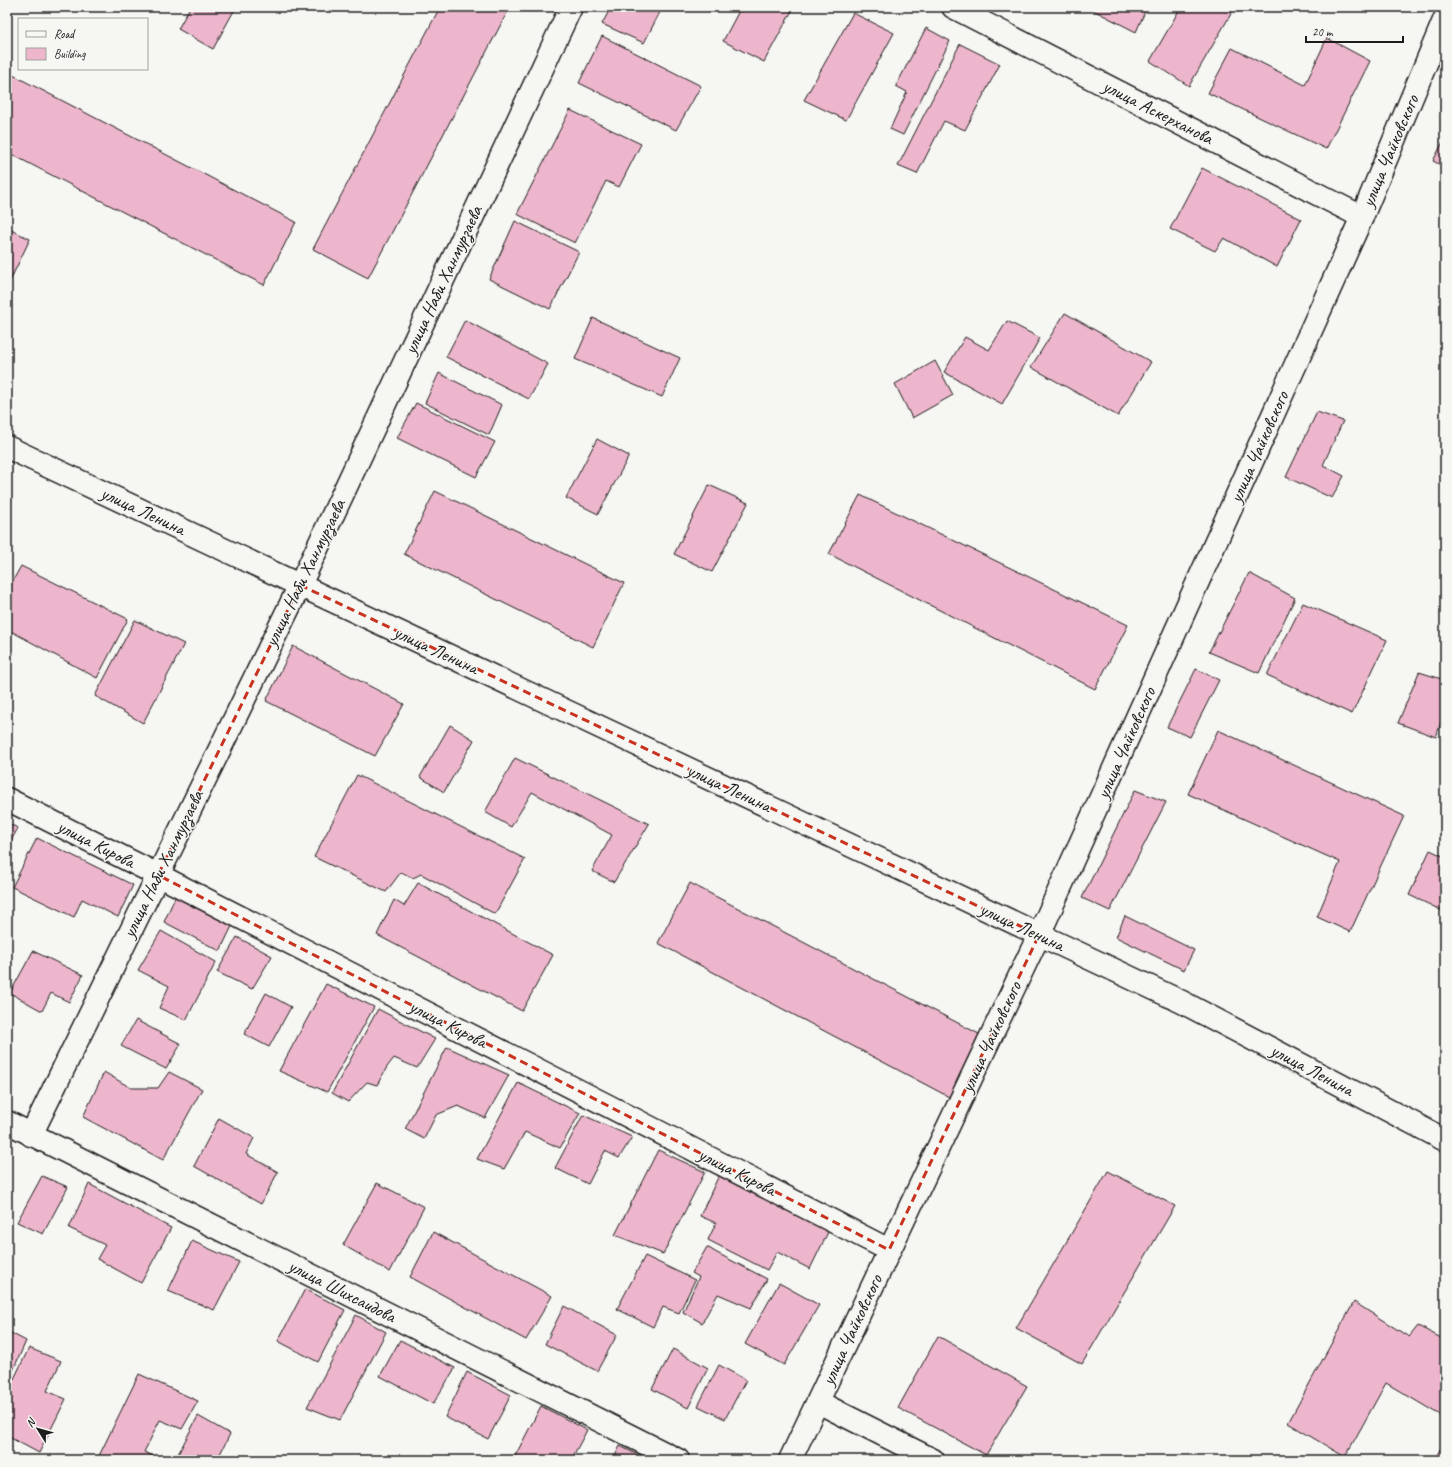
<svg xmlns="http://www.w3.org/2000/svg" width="1452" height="1467" font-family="Caveat,sans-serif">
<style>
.building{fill:#edb6cc;stroke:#1c1c1c}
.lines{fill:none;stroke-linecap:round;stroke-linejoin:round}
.minor-casing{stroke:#1c1c1c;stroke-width:25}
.minor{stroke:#f6f6f2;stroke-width:22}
.marked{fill:none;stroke:#c8321e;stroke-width:3;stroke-dasharray:8 5;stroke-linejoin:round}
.labels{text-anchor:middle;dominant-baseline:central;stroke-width:3;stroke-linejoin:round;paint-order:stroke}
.street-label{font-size:19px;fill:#1c1c1c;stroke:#f6f6f2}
</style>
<rect width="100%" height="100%" fill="#f6f6f2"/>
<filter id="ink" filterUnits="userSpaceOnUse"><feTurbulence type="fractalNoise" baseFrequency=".025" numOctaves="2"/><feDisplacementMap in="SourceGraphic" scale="8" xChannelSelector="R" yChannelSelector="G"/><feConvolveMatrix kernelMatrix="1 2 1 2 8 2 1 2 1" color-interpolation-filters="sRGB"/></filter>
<g filter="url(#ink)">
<!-- building -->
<g class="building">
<path d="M190 7H236L213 49 178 29Z"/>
<path d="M440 7H510L368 278 313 249Z"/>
<path d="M611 7H655L661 10 644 43 602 24Z"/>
<path d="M741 7H794L764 62 723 41Z"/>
<path d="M1094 7H1147L1136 32 1093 10Z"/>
<path d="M1181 7H1235L1189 86 1150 61Z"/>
<path d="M853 13 894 33 846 120 804 100Z"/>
<path d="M926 28 950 41 903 135 890 129 907 92 896 86Z"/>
<path d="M602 36 701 86 676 130 579 83Z"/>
<path d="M1327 38 1370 61 1326 149 1208 93 1232 48 1305 85Z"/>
<path d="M960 44 1000 64 965 130 944 121 917 174 898 166Z"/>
<path d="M7 72 296 222 264 285 7 152Z"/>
<path d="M570 110 641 144 619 187 606 181 575 243 517 214Z"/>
<path d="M1445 138V167L1433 161Z"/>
<path d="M1202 168 1301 219 1277 267 1224 238 1215 251 1170 229Z"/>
<path d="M515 221 579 252 550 309 489 279Z"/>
<path d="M7 228 30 239 7 287Z"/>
<path d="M1065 313 1151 362 1118 416 1031 367Z"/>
<path d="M593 318 680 358 662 397 575 359Z"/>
<path d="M465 320 548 364 529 399 446 357Z"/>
<path d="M1007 321 1040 338 1002 404 944 372 965 337 989 350Z"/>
<path d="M935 361 953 395 912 418 895 384Z"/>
<path d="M439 373 502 405 489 435 425 403Z"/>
<path d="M416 403 495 442 476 477 397 438Z"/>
<path d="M1317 412 1343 421 1323 465 1344 476 1332 498 1286 477Z"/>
<path d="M597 439 629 456 598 514 566 498Z"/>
<path d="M709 485 748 503 712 572 674 554Z"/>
<path d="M435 491 624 583 593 647 404 554Z"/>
<path d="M860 495 1128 625 1095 689 829 554Z"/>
<path d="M21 566 128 619 97 678 7 629V591Z"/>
<path d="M1249 573 1295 598 1259 673 1209 652Z"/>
<path d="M1303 603 1387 640 1352 714 1267 675Z"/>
<path d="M135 620 184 644 143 723 95 696Z"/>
<path d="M293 646 404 704 375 756 266 701Z"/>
<path d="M1196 669 1219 680 1190 737 1167 727Z"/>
<path d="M1419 672 1445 680V711L1436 737 1398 723Z"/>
<path d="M450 725 474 740 444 792 420 777Z"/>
<path d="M1218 730 1404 816 1350 932 1317 917 1340 862 1188 794Z"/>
<path d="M515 758 649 824 614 882 592 871 612 835 532 792 511 827 485 812Z"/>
<path d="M357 775 525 859 495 914 421 874 413 878 401 872 386 892 314 857Z"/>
<path d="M1135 790 1166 802 1110 911 1082 898Z"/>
<path d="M7 823 18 828 7 848Z"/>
<path d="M37 838 133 885 118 917 82 899 74 917 12 887Z"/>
<path d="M1430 850 1445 857V912L1409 895Z"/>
<path d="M418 883 553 955 522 1011 377 935 394 900 404 906Z"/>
<path d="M690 883 979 1034 951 1098 658 943Z"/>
<path d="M176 895 233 924 220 951 164 922Z"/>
<path d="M1125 916 1194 950 1184 970 1116 937Z"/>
<path d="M161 931 216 962 186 1020 159 1008 169 986 138 970Z"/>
<path d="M237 937 272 956 252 989 217 972Z"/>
<path d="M33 951 83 975 69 1002 51 993 42 1011 10 993Z"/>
<path d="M326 984 374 1007 327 1092 279 1071Z"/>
<path d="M266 993 291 1007 269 1047 244 1034Z"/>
<path d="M378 1009 435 1039 417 1068 394 1058 387 1067 377 1085 367 1082 348 1102 332 1093Z"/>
<path d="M136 1020 181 1044 166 1069 121 1046Z"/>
<path d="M447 1047 509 1075 485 1118 458 1106 436 1115 424 1139 405 1129Z"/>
<path d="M104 1072 131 1088H158L169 1072 202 1089 163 1160 83 1117Z"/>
<path d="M518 1083 580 1113 560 1148 525 1132 504 1169 477 1159Z"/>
<path d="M583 1115 632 1137 619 1158 605 1151 588 1184 555 1168Z"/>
<path d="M219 1118 254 1138 246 1154 278 1172 261 1204 194 1166Z"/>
<path d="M658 1150 705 1172 663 1254 615 1235Z"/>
<path d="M1108 1171 1175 1206 1082 1364 1016 1328Z"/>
<path d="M720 1173 830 1228 810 1269 777 1252 767 1270 708 1240 716 1223 700 1216Z"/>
<path d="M42 1176 68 1187 43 1234 17 1222Z"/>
<path d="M377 1183 424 1207 390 1272 343 1245Z"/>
<path d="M89 1184 171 1228 141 1283 97 1259 105 1245 69 1228Z"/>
<path d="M433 1232 552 1296 526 1340 410 1277Z"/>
<path d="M192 1241 239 1262 214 1310 168 1291Z"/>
<path d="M707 1247 717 1253 767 1279 751 1308 718 1294 702 1323 683 1312 699 1277 692 1273Z"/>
<path d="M645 1256 695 1280 679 1313 663 1307 653 1327 617 1309Z"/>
<path d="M779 1283 819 1305 784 1365 745 1344Z"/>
<path d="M305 1289 345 1310 318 1362 278 1341Z"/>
<path d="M1354 1302 1409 1337 1418 1326 1445 1340V1418L1386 1383 1345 1457 1288 1423Z"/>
<path d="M564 1306 617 1335 597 1371 545 1344Z"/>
<path d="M356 1315 386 1332 340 1420 307 1407Z"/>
<path d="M7 1331 26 1341 7 1384Z"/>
<path d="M938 1336 1027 1386 986 1455 898 1408Z"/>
<path d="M400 1340 455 1368 433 1404 380 1376Z"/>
<path d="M29 1348 61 1361 47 1391 66 1399 39 1453 7 1436V1393Z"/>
<path d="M673 1349 708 1368 688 1408 652 1389Z"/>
<path d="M719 1365 746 1380 725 1419 698 1406Z"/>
<path d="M467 1372 511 1395 488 1439 445 1417Z"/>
<path d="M139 1374 198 1401 182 1429 160 1420 144 1452 162 1460H97Z"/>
<path d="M541 1406 587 1430 571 1460H513Z"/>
<path d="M198 1416 230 1434 217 1460H175Z"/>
<path d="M1445 1441V1460H1434Z"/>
<path d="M620 1446 648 1460H613Z"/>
</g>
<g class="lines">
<defs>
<g id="minor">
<path d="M953 7 1362 217"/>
<path d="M7 447 1182 1002 1445 1140"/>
<path d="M7 799 158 875 889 1250"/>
<path d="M7 1122 678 1460"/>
<path d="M31 1135 300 585 571 7"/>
<path d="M818 1402 933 1460"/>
<path d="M790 1460 1039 935 1362 217 1445 18"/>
</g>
</defs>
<!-- minor casing -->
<use href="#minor" class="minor-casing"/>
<!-- minor -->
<use href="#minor" class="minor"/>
</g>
</g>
<!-- marked area -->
<path class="marked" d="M300 585 1039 935 889 1250 158 875Z"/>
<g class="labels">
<!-- street labels -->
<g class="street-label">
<text transform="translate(1158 112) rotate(27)">улица Аскерханова</text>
<text transform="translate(1390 151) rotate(-67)">улица Чайковского</text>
<text transform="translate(443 280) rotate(-65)">улица Наби Ханмурзаева</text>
<text transform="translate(1259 447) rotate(-66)">улица Чайковского</text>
<text transform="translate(143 511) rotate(25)">улица Ленина</text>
<text transform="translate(305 573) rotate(-64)">улица Наби Ханмурзаева</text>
<text transform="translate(436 650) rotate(25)">улица Ленина</text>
<text transform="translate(1126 743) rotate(-66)">улица Чайковского</text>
<text transform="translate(729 788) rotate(25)">улица Ленина</text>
<text transform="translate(96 844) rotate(27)">улица Кирова</text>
<text transform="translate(163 864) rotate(-64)">улица Наби Ханмурзаева</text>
<text transform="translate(1022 927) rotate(25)">улица Ленина</text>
<text transform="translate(448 1024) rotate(27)">улица Кирова</text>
<text transform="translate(991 1037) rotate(-65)">улица Чайковского</text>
<text transform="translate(1312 1070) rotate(28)">улица Ленина</text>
<text transform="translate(737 1172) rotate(27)">улица Кирова</text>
<text transform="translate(342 1291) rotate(27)">улица Шихсаидова</text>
<text transform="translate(852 1330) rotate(-65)">улица Чайковского</text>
</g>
</g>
<!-- margin -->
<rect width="1452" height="1467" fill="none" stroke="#f6f6f2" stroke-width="24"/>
<rect x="12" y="12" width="1428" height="1443" fill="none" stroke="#1c1c1c" stroke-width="1.5" filter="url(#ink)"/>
<!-- legend -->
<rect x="18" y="18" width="130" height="52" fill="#f6f6f2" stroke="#9f9f9c"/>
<rect x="26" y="31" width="20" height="6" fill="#f6f6f2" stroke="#9f9f9c"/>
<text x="54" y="38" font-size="12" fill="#1c1c1c">Road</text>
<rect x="26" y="48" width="20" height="12" fill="#edb6cc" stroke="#9f9f9c"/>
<text x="54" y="58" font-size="12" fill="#1c1c1c">Building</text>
<!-- north arrow -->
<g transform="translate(38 1429) rotate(307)" stroke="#f6f6f2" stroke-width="3" paint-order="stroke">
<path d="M0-3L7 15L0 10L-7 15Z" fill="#1c1c1c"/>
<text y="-6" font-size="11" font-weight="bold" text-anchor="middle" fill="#1c1c1c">N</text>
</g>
<!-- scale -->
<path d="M1306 36v6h97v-6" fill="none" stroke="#1c1c1c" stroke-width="2"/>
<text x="1312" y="36" font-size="12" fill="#1c1c1c" stroke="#f6f6f2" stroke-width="3" paint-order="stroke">20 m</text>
</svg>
